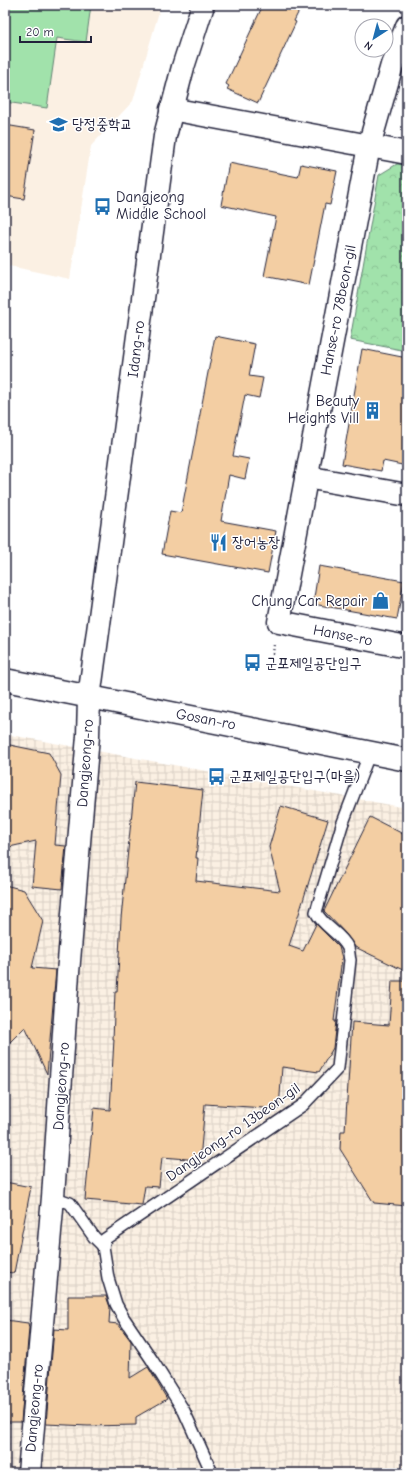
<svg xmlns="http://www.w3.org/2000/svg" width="412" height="1478" font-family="'Comic Neue','Poor Story',sans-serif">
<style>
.built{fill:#fbf0e3}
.industrial{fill:url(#industrial-grid)}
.park{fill:url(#park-crowns);stroke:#628273}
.garden{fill:#a1e2ab;stroke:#628273}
.building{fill:#f3cea3;stroke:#22223b}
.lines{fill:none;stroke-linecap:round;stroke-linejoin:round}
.service-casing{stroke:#22223b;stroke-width:14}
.minor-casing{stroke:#22223b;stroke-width:25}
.tertiary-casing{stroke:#22223b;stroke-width:25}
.path{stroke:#22223b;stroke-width:2.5;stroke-dasharray:1 3;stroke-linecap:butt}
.service{stroke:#fff;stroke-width:11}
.minor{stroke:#fff;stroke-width:22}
.tertiary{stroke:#fff;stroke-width:22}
.labels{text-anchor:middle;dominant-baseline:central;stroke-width:3;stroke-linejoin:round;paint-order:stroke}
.poi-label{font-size:15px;fill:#22223b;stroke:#fff;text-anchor:start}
.street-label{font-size:15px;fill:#22223b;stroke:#fff}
</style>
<defs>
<pattern id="industrial-grid" width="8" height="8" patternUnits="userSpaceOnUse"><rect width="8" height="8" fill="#fbf0e3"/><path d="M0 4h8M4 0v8" fill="none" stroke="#d7cec4"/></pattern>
<pattern id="park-crowns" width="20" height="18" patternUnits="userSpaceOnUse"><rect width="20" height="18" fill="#a1e2ab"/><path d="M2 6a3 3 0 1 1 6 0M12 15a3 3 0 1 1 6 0" fill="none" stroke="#8ac294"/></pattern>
</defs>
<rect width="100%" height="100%" fill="#fff"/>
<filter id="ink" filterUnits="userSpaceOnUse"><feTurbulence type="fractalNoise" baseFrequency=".025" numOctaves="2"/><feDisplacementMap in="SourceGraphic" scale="8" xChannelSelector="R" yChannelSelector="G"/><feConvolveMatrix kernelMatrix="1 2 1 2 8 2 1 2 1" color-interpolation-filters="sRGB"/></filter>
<g filter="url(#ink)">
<!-- built -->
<path class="built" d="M5 5H161L133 101 91 146 70 279 5 265Z"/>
<!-- industrial -->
<path class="industrial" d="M5 734 407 808V1473H5Z"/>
<!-- park -->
<path class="park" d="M397 164 407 165V351L350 340 379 175Z"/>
<!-- garden -->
<path class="garden" d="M5 5H91L86 42 57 38 47 108 5 102Z"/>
<!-- building -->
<g class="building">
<path d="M263 5H302L294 21 296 22 258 103 227 89 229 86 226 84Z"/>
<path d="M5 125 35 130 24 199 5 196Z"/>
<path d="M229 163 298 177 301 164 337 171 330 205 325 204 309 285 264 276 276 217 221 205Z"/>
<path d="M215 336 255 344 249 376 263 378 259 398 245 395 233 456 249 459 245 479 229 475 221 521 276 531 268 573 162 554 170 511 181 513Z"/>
<path d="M362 349 407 358V466L383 461 381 471 342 464Z"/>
<path d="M319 566 404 581 397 619 313 604Z"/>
<path d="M5 744 49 753 61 775 55 845 66 846 62 889 32 886 36 841 5 848Z"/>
<path d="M135 782 203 790 196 858H198L196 881 280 891 269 847 281 806 328 820 289 946 303 951 316 924 339 947 342 958 334 1021H336L333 1048 319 1072 282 1067 279 1109 205 1104 200 1160 162 1157 159 1187 145 1186 142 1205 85 1200 94 1108 110 1110 114 1039H113L115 992H117L121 918Z"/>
<path d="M370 817 407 836V972L355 947 346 934 324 911Z"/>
<path d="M5 885 24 890 43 921 32 968 56 970 47 1074 25 1027 5 1047Z"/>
<path d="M392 981H407V1206L374 1203 340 1149 341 1131H345L352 1022 389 1025Z"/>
<path d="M5 1182 31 1187 14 1273 5 1272Z"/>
<path d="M68 1296H106L110 1307 109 1323 118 1324 131 1341 130 1378 148 1367 167 1399 136 1417V1425L88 1426 46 1424 54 1329 68 1330Z"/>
<path d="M5 1320 28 1323 29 1328 21 1422H5Z"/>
</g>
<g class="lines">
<defs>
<g id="service">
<path d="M53 1197 70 1203 94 1237 103 1246 105 1239 303 1105 338 1068 350 960C349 957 349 951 348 948 341 933 323 927 316 912L342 825 370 752"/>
<path d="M103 1246 108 1278 116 1304 123 1317 152 1360 184 1411 212 1473"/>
</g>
<g id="minor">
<path d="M407 26 392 65 369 146 279 622 407 647"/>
<path d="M171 109 407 153"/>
<path d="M306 477 407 495"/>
</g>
<g id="tertiary">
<path d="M5 680 407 760"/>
<path d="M29 1473 53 1197 68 973 88 736 89 698 165 136 183 67 203 5"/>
</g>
</defs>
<!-- service casing -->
<use href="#service" class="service-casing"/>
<!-- minor casing -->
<use href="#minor" class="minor-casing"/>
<!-- tertiary casing -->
<use href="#tertiary" class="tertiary-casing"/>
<!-- path -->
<path class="path" d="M273 654 274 645"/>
<!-- service -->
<use href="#service" class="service"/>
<!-- minor -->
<use href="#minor" class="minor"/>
<!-- tertiary -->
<use href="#tertiary" class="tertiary"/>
</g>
</g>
<!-- icons -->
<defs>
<symbol id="school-bare" viewBox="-9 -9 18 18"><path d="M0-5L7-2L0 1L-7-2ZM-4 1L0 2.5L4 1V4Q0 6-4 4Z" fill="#1f6fb2" stroke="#fff" stroke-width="2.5" paint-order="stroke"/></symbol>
<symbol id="bus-bare" viewBox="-9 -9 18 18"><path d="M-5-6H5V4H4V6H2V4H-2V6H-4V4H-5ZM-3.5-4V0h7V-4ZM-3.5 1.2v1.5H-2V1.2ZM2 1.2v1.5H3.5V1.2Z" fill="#1f6fb2" stroke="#fff" stroke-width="2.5" paint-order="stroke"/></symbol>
<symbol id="building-bare" viewBox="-9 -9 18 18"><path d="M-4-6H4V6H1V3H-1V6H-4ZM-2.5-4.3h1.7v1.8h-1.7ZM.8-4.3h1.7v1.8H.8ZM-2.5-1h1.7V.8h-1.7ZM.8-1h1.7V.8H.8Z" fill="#1f6fb2" stroke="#fff" stroke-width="2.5" paint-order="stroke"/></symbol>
<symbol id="restaurant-bare" viewBox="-9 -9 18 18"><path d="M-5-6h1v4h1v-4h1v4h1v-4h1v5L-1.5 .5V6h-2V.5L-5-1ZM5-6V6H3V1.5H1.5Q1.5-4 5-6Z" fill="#1f6fb2" stroke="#fff" stroke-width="2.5" paint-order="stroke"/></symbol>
<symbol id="shop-bare" viewBox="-9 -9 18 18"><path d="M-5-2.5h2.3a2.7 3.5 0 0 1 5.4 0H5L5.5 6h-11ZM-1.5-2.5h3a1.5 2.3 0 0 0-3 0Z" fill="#1f6fb2" stroke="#fff" stroke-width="2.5" paint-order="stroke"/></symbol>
</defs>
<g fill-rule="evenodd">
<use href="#school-bare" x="46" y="112" width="25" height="25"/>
<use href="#bus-bare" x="90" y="194" width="25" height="25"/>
<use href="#building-bare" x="360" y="398" width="25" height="25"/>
<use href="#restaurant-bare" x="206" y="530" width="25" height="25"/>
<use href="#shop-bare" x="368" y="588" width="25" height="25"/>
<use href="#bus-bare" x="240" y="650" width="25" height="25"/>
<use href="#bus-bare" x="204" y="764" width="25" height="25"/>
</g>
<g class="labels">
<!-- poi labels -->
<g class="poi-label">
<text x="72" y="124">당정중학교</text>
<text x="116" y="197">Dangjeong<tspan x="116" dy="17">Middle School</tspan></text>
<text x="359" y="401" text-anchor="end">Beauty<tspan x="359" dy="17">Heights Vill</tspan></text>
<text x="232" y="542">장어농장</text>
<text x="367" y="601" text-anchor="end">Chung Car Repair</text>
<text x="265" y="663">군포제일공단입구</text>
<text x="229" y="776">군포제일공단입구(마을)</text>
</g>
<!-- street labels -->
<g class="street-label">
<text transform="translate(338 310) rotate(-79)">Hanse-ro 78beon-gil</text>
<text transform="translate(136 349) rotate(-83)">Idang-ro</text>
<text transform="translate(343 635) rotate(11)">Hanse-ro</text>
<text transform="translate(206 719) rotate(11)">Gosan-ro</text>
<text transform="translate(85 763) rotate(-86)">Dangjeong-ro</text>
<text transform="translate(61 1086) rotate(-86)">Dangjeong-ro</text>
<text transform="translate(233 1132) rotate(-35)">Dangjeong-ro 13beon-gil</text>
<text transform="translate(34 1408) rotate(-85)">Dangjeong-ro</text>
</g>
</g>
<!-- margin -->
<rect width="412" height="1478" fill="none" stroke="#fff" stroke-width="20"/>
<rect x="10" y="10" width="392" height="1458" fill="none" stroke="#22223b" stroke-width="1.5" filter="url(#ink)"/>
<!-- north arrow -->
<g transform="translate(374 38) rotate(216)"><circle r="19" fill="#ffffff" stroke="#a7a7b1"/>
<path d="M0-3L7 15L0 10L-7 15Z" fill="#1f6fb2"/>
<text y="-6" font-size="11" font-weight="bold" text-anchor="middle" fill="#22223b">N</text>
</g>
<!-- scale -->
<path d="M20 36v6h71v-6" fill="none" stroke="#22223b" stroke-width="2"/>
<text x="26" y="36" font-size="12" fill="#22223b" stroke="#ffffff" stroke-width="3" paint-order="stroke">20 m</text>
</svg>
